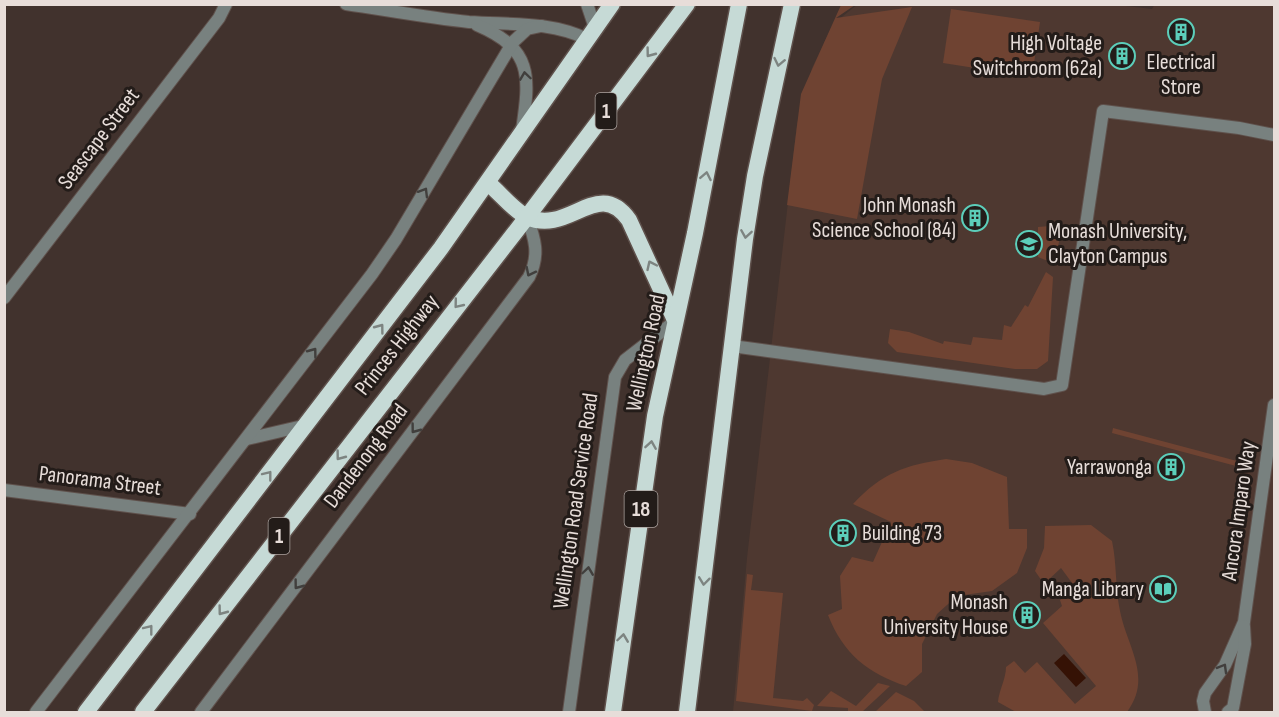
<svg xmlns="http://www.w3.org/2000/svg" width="1279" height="717" font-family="'Sofia Sans Condensed',sans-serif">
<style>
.built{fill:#4e3830}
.green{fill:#6f4332}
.water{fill:#351205}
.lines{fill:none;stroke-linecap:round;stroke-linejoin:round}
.minor-casing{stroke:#5f514c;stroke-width:14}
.trunk-casing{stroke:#5f514c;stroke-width:19}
.minor{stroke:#78817f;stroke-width:12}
.trunk{stroke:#c6dad6;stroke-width:16}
.oneway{stroke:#7d8481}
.oneway2{stroke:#413f3d}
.labels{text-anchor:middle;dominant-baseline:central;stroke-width:6;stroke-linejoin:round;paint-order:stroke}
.shield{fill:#231c19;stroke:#aca39f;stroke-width:1.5}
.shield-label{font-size:21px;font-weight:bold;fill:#e7ddd9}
.poi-label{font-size:22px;fill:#e7ddd9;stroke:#231c19;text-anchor:end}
.street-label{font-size:22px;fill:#e7ddd9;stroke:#231c19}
</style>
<rect width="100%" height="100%" fill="#41322d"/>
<!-- built -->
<path class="built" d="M858 4H1109L1152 9 1155 4 1274 5V712H733L747 558 797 124 812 68 833 24Z"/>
<!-- green -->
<g class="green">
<path d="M841 5H855L836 18 912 7 882 79 857 219 787 205 801 94Z"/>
<path d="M951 9 1040 22 1032 77 943 63Z"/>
<path d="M1062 225 1055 264 1038 257V227Z"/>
<path d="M1046 272 1053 277 1048 361 1037 369H1015L897 352 888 343 890 329 909 332 943 344 944 341 971 345 973 337 1002 340 1004 325 1011 327 1025 305 1028 307Z"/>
<path d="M1113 428 1237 461 1236 466 1112 433Z"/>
<path d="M946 459 972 463 1007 477 1009 529H1027V548L1017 573 992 591 957 596 937 614 922 644V672L906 686C869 674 843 654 828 615L842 609 840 576 852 557 873 562 891 522 853 504C882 473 905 465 946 459Z"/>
<path d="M1091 525 1112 541C1117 564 1115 587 1120 611 1127 647 1153 677 1127 712H1016L998 702C999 690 1006 679 1006 667L1014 661 1025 673 1037 662 1075 704 1096 686 1043 623 1062 606 1060 600 1075 587 1061 568 1044 584 1035 571 1044 548 1045 526Z"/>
<path d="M747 574 753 575 751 590 783 593 773 698 803 701 807 698 814 705 812 711 736 701Z"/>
<path d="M878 683 890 686 862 712H848V708L817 706 831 691 856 706Z"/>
<path d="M896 692 914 701 925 712H875Z"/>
</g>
<!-- water -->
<path class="water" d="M1064 654 1086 678 1076 687 1054 663Z"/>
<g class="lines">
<defs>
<g id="minor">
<path d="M346 4C387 10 428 18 469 22 510 25 550 21 587 39"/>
<path d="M587 4 595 28"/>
<path d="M477 25C533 49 530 76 522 130"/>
<path d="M4 298 219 18 226 4"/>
<path d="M732 346 1044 389 1062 385 1103 111 1239 128 1274 135"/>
<path d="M247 439 307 425"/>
<path d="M4 490 190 514"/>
<path d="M36 712 372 274 396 239 513 42 527 29 541 26"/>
<path d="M201 712 529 277C540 255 535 239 527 217"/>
<path d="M569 712 615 377 625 360 674 322"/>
<path d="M1205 712 1203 701 1205 693 1225 665 1244 622 1274 405"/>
<path d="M1228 712 1233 708 1245 644 1244 626"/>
</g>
<g id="trunk">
<path d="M488 183C500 193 514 211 527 217 569 236 598 176 629 220L674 318"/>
<path d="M86 712 441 248 612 4"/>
<path d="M143 712 527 217 687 4"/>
<path d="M613 712 655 416 695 233 739 4"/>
<path d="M687 712 745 239 755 176 792 4"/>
</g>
</defs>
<!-- minor casing -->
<use href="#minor" class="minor-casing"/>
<!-- trunk casing -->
<use href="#trunk" class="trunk-casing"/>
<!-- minor -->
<use href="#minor" class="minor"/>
<!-- trunk -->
<use href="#trunk" class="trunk"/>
</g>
<!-- one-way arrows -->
<defs><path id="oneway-chevron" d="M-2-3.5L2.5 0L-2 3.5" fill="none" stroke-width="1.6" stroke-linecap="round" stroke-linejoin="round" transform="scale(1.5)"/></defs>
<g class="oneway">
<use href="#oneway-chevron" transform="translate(650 53) rotate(127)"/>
<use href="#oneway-chevron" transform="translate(779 62) rotate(102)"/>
<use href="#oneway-chevron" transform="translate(706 176) rotate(-79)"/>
<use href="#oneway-chevron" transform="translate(746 234) rotate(99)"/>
<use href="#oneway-chevron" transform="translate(651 265) rotate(-115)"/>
<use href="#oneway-chevron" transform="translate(458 304) rotate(129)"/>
<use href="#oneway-chevron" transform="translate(380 328) rotate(-53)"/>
<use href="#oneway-chevron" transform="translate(651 445) rotate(-81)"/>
<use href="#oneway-chevron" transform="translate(340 456) rotate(127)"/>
<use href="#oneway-chevron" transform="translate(268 475) rotate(-52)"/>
<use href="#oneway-chevron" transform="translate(704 581) rotate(97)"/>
<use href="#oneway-chevron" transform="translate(222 611) rotate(127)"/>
<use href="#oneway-chevron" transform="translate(149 629) rotate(-52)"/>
<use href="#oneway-chevron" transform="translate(623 638) rotate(-82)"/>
</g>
<g class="oneway2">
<use href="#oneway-chevron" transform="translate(525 76) rotate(-98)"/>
<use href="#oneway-chevron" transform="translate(424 192) rotate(-59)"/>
<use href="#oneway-chevron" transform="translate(530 272) rotate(117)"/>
<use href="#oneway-chevron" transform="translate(313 352) rotate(-53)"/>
<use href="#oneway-chevron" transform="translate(415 429) rotate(127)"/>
<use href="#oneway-chevron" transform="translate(588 571) rotate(-82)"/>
<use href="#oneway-chevron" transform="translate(298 585) rotate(127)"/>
<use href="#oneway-chevron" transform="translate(1223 668) rotate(-60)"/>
</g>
<!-- icons -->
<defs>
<symbol id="building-ring" viewBox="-11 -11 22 22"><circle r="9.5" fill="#231c19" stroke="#5cceba" stroke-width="1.5"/><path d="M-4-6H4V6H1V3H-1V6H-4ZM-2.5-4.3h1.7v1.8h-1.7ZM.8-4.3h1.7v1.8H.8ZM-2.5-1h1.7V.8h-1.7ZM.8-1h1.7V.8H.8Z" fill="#5cceba"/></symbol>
<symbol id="university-ring" viewBox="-11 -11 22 22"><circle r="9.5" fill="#231c19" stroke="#5cceba" stroke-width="1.5"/><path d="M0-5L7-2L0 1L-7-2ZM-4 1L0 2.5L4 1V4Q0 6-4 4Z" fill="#5cceba"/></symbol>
<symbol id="library-ring" viewBox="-11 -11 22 22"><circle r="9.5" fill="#231c19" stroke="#5cceba" stroke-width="1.5"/><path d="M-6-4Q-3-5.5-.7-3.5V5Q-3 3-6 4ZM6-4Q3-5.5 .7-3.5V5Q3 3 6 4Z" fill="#5cceba"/></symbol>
</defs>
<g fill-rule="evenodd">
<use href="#building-ring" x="1166" y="17" width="30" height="30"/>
<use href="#building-ring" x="1107" y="41" width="30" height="30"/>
<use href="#building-ring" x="960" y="203" width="30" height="30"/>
<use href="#university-ring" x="1014" y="229" width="30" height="30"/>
<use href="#building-ring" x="1156" y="452" width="30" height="30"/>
<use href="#building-ring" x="828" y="518" width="30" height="30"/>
<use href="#library-ring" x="1148" y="574" width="30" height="30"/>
<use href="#building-ring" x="1012" y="600" width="30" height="30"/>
</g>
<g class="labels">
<!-- shield labels -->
<g class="shield">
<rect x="595.5" y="93" width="21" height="36" rx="4.5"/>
<rect x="624.5" y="491" width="33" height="36" rx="4.5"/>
<rect x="268.5" y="518" width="21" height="36" rx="4.5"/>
</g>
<g class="shield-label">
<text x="606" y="111">1</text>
<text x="641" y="509">18</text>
<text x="279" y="536">1</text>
</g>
<!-- poi labels -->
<g class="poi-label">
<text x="1102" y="43">High Voltage<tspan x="1102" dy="25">Switchroom (62a)</tspan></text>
<text x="1181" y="62" text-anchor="middle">Electrical<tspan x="1181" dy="25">Store</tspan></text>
<text x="956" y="205">John Monash<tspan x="956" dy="25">Science School (84)</tspan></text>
<text x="1048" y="231" text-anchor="start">Monash University,<tspan x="1048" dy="25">Clayton Campus</tspan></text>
<text x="1152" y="467">Yarrawonga</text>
<text x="862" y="533" text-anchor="start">Building 73</text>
<text x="1144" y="589">Manga Library</text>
<text x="1008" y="602">Monash<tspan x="1008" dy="25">University House</tspan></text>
</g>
<!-- street labels -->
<g class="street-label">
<text transform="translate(99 139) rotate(-53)">Seascape Street</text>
<text transform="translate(397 345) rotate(-52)">Princes Highway</text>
<text transform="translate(646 353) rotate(-78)">Wellington Road</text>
<text transform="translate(366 456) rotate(-53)">Dandenong Road</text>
<text transform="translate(100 481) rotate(7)">Panorama Street</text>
<text transform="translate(576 501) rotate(-82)">Wellington Road Service Road</text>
<text transform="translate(1239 511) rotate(-82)">Ancora Imparo Way</text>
</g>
</g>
<!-- border -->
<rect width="1279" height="717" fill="none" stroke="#e7ddd9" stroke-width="12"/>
</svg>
